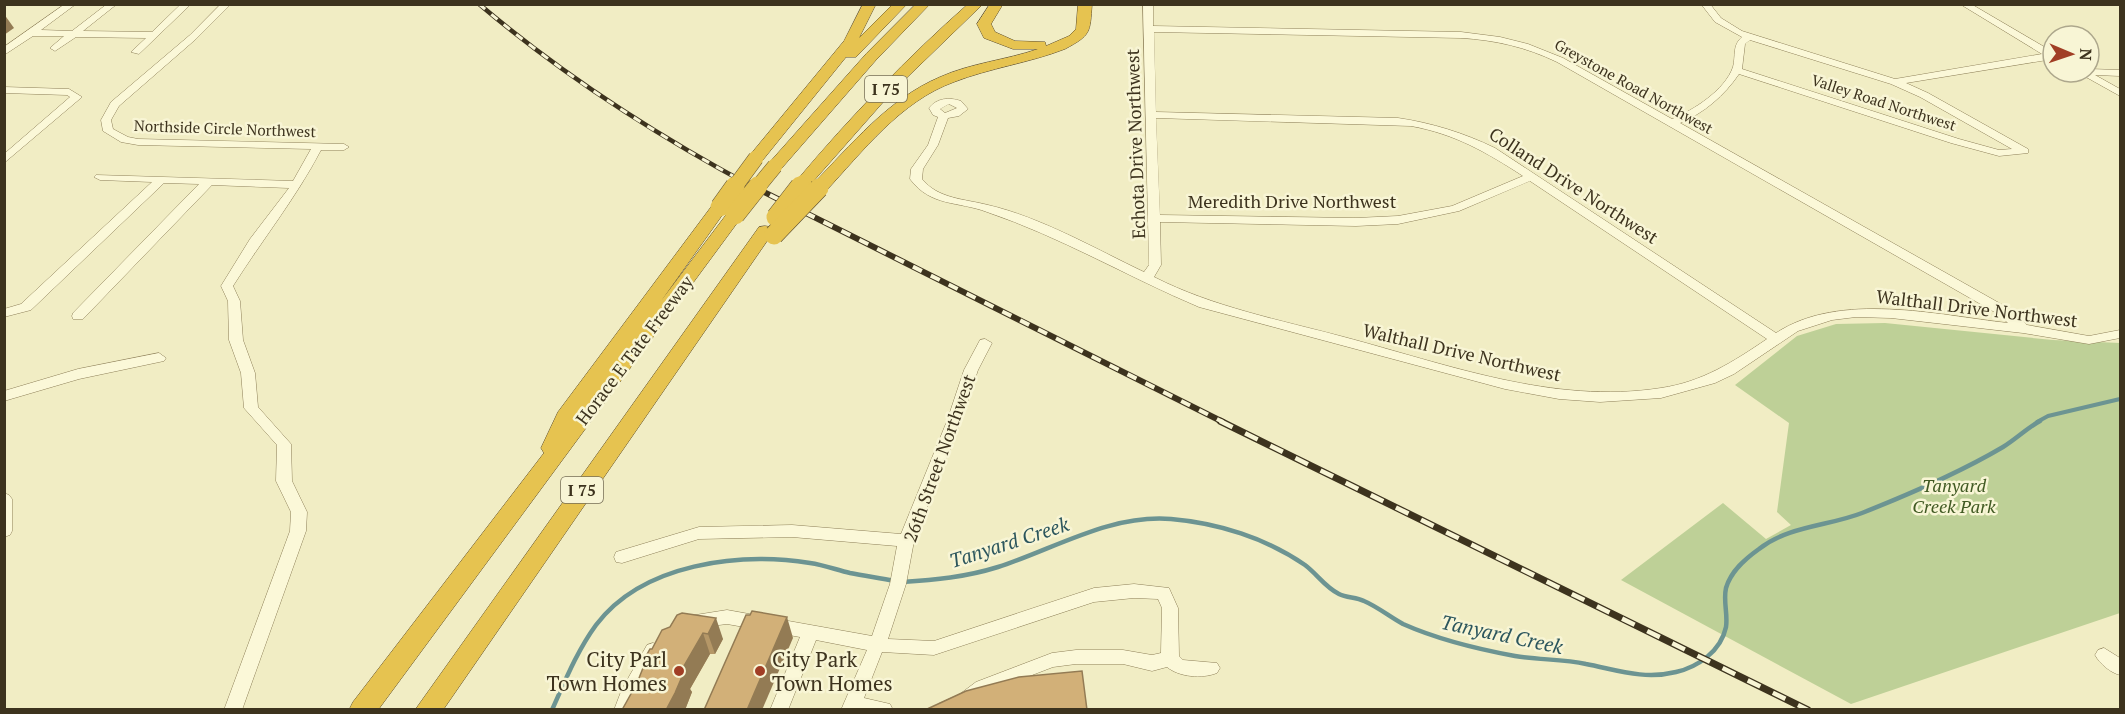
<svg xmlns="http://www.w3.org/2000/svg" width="2125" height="714" font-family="'PT Serif',serif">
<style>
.green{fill:#bed097}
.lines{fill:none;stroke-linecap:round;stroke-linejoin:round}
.stream-far1{stroke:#6c9492;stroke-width:4}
.stream{stroke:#6c9492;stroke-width:4.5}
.minor-casing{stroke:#8e8059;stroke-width:1}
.highway-casing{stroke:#5b4c2d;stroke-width:1}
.minor{fill:#fbf8d8;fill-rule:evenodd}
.highway{fill:#e6c350;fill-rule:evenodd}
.rail-far2-casing{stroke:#3d331e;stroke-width:4.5}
.rail-far1-casing{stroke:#3d331e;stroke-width:6}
.rail-casing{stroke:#3d331e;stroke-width:7}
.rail-far2{stroke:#f8f5d5;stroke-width:3;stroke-dasharray:8;stroke-linecap:butt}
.rail-far1{stroke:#f8f5d5;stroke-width:4;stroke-dasharray:10;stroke-linecap:butt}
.rail{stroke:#f8f5d5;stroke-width:4.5;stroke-dasharray:14;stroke-linecap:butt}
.highway-bridge-far1-casing{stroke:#5b4c2d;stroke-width:16;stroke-linecap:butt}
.highway-bridge-casing{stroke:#5b4c2d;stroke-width:20;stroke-linecap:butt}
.highway-bridge-far1{stroke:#e6c350;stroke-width:15}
.highway-bridge{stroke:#e6c350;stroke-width:19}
.wall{fill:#b59767}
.shaded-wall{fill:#937b54}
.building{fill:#d2b078;stroke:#937b54;stroke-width:1.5}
.poi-dot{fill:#a13e25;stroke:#f8f5d5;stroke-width:2}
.labels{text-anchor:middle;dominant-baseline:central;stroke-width:5;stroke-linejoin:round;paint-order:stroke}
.far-street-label{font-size:15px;fill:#3d331e;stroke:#f8f5d5}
.shield{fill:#f8f5d5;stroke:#756d55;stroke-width:1.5}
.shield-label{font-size:16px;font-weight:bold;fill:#3d331e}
.street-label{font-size:18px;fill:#3d331e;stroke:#f8f5d5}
.park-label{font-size:18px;font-style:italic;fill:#415a23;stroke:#f8f5d5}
.water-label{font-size:20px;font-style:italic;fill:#2c565d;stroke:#f8f5d5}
.near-poi-label{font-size:21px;fill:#3d331e;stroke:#f8f5d5;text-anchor:end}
</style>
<rect width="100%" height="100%" fill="#f1edc4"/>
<!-- green -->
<path class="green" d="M1885 323 2053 340 2120 343V613L1851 704 1621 580 1723 503 1766 539 1791 525 1777 512 1789 423 1735 385 1797 336 1836 324Z"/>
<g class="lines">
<!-- stream-far1 -->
<path class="stream-far1" d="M2037 422 2048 416 2120 399"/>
<!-- stream -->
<g class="stream">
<path d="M902 582C935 580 966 577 998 567 1054 549 1110 514 1171 519 1218 523 1266 538 1305 565 1317 574 1325 587 1339 594 1347 598 1356 597 1364 601 1378 607 1390 617 1403 624 1439 640 1477 649 1515 656 1539 660 1563 659 1586 664 1617 670 1644 680 1676 672 1698 667 1721 651 1726 627 1728 614 1723 601 1726 588 1731 571 1745 559 1759 549 1788 526 1829 526 1862 513 1910 494 1959 473 2003 447 2016 439 2027 428 2040 421"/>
<path d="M552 710C565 681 577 651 596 625 643 563 739 552 810 563 824 565 837 570 850 573 865 576 880 578 895 581"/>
</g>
<defs>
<g id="minor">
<path d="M65 4H76L41 30 72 31 107 4H117L83 31 152 32 181 4H191L139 54 131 52 146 38 76 37 55 51 50 48 64 36H33L4 55V47Z"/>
<path d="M221 4H231L196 39 119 106 111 120 113 129 128 137 138 139 344 144 349 147 344 150H321C296 198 262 240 233 286L240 301 243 340 255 373 258 407 291 444 292 481 307 512 306 531 242 710H224L290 531 291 512 276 481 277 445 244 408 241 373 229 340 228 301 221 286 250 239 289 188 212 185 83 319H73L72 316 73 313 199 184 164 183 31 310 4 317V309L21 304 152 182 100 180 94 177 96 175 293 181 311 149 138 145 121 142 103 131 101 120 111 102 190 35Z"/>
<path d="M1143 4H1153V26L1461 32 1500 37 1528 44 1563 58 1672 119C1694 110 1725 90 1733 67 1736 56 1732 45 1742 37L1715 22 1701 4H1710L1721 18 1742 31 1895 79 2042 54 1960 4H1971L2053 52V59L1906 83 1928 93 2028 149V153L1999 156 1951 143 1739 74C1724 96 1704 113 1680 123L2008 308 2027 325 2089 336 2120 330V338L2089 344 2023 333 1891 318 1856 317 1832 320 1798 331 1734 374 1715 383 1661 398 1600 402 1559 399 1505 389 1199 307C1128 277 1061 237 987 212 958 201 931 207 910 179L911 169 928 145 938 117 933 115 929 108C937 98 949 97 961 101L968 109 959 116 948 118 938 145 923 169 922 179C938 199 965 199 988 205 1040 217 1096 249 1144 272L1149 265ZM1154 32 1461 38C1495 40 1526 47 1557 62L1998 314 2008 323C1937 315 1840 291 1776 333L1495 148C1464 133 1432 123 1398 118L1156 112ZM1750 40 1891 84 1920 97 2012 149 1999 150 1959 139 1742 69 1745 44ZM949 104 957 108 945 113 940 109ZM1156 118 1411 126C1455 134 1486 152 1523 176L1452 206 1398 216 1356 218 1160 215ZM1530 181 1767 339C1733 362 1702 382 1661 388 1554 405 1446 364 1344 337 1280 320 1213 307 1154 277L1161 265 1160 222 1356 226 1398 224 1459 211Z"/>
<path d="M2089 69 2120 70V76L2095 75 2120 89V96L2077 72H2089Z"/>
<path d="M4 87 69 89 82 97 4 163V154L70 97 67 95 4 93Z"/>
<path d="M985 339 992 343 978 370 961 421 914 541 906 584 888 639 934 641 1094 588 1134 584 1169 588 1178 608 1179 656 1183 660 1217 663 1220 668 1217 673C1202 679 1179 677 1167 667L1152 671 1123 664H1076L1053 667 988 692 964 710H935L938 704 960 694 976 682 1052 653 1076 650H1123L1152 655 1161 653 1162 608 1158 599 1134 598 1094 602 934 655 882 652 864 698 890 704 893 710H841L867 650 816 640 788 710H770L800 637 727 624 695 628 689 626 687 621 689 616 727 610 872 636 890 584 897 546 792 537 699 539 622 563 616 562 614 557 616 552 699 527 792 525 901 534 947 421 964 370 980 340Z"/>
<path d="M159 353 166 358 164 361 79 379 4 401V391L78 369Z"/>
<path d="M4 493 9 495 12 499V531L10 535 4 537Z"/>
<path d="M653 643 659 645 662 650 636 697 632 710H614L622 689 647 645Z"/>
<path d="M2104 648 2120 658V675C2111 673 2100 664 2095 655L2098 650Z"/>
</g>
<g id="highway">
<path d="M863 4H876L859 38 893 4H907L856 57H846L762 161H750L748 158 750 155 844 41Z"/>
<path d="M916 4H930L876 60 781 169H769L767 166 769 163 866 54Z"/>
<path d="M968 4H983L892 92 810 185H798L796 182 798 179C851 116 907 58 968 4Z"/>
<path d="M990 4H1003L991 24 995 32 1015 41 1045 42 1046 46 1069 36 1076 29 1078 4H1092C1090 33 1091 35 1065 49 1029 63 990 68 954 82 901 101 863 151 825 192H813L811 188 813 184C851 145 888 99 940 77 971 63 1006 60 1038 49H1013L984 38 977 24Z"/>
<path d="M720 202 728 207 661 301 729 211H741L743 215 378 710H349L353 702 544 453 541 448 558 412 714 203Z"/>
<path d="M765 226 771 227 774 231 443 710H415L759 227Z"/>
</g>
</defs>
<!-- minor casing -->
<use href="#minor" class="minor-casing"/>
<!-- highway casing -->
<use href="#highway" class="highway-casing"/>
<!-- minor -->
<use href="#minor" class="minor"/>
<!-- highway -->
<use href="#highway" class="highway"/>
<defs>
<path id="rail-far2" d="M479 4C564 76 656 135 755 188"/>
<path id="rail-far1" d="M752 186 1223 422"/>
<path id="rail" d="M1220 421 1808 710"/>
</defs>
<!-- rail-far2 casing -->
<use href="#rail-far2" class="rail-far2-casing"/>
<!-- rail-far1 casing -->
<use href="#rail-far1" class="rail-far1-casing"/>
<!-- rail casing -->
<use href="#rail" class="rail-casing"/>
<!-- rail-far2 -->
<use href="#rail-far2" class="rail-far2"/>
<!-- rail-far1 -->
<use href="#rail-far1" class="rail-far1"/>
<!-- rail -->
<use href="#rail" class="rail"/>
<defs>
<g id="highway-bridge-far1">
<path d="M734 188 756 158"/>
<path d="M757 188 775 166"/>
<path d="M799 188 804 182"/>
</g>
<g id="highway-bridge">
<path d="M720 207 735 186"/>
<path d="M735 215 758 186"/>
<path d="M776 217 800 186"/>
<path d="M774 235 819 188"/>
</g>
</defs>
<!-- highway-bridge-far1 casing -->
<use href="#highway-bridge-far1" class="highway-bridge-far1-casing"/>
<!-- highway-bridge casing -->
<use href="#highway-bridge" class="highway-bridge-casing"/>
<!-- highway-bridge-far1 -->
<use href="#highway-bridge-far1" class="highway-bridge-far1"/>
<!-- highway-bridge -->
<use href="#highway-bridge" class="highway-bridge"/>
</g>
<!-- wall -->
<path class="wall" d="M677 615 723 639 715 654H710L690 689 692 692 685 710H622L637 683 644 666 642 663 670 627Z"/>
<!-- shaded-wall -->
<g class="shaded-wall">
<path d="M4 14 14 28 4 35Z"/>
<path d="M787 617 793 638 762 710H747Z"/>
<path d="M716 618 723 639 715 654 708 634Z"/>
<path d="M703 633 710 654 690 689 692 692 685 710H666L681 671Z"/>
</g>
<!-- building -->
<g class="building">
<path d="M752 611 787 617 747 710H704L746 615H750Z"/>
<path d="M682 613 716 618 708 634 703 633 681 671 684 672 675 693 666 710H622L637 683 645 663H642L650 649H652L662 630 670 627 677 615Z"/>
<path d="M1082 671 1087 710H925L966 691 1019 677Z"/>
</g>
<!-- markers -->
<g class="poi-dot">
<circle cx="679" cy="671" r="6"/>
<circle cx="760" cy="671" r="6"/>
</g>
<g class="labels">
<!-- far-street labels -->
<g class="far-street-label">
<text transform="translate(1634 86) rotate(29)">Greystone Road Northwest</text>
<text transform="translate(1884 102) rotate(18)">Valley Road Northwest</text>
<text transform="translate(225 128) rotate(2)">Northside Circle Northwest</text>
</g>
<!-- shield labels -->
<g class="shield">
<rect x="865" y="76" width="42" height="26" rx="4.5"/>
<rect x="561" y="477" width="42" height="26" rx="4.5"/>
</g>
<g class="shield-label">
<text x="886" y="89">I 75</text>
<text x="582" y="490">I 75</text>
</g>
<!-- street labels -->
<g class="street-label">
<text transform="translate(1135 144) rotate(-92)">Echota Drive Northwest</text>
<text transform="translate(1574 185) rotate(33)">Colland Drive Northwest</text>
<text x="1292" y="201">Meredith Drive Northwest</text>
<text transform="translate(1977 308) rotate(7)">Walthall Drive Northwest</text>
<text transform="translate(634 350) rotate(-53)">Horace E Tate Freeway</text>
<text transform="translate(1462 352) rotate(13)">Walthall Drive Northwest</text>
<text transform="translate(939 458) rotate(-70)">26th Street Northwest</text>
</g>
<!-- park labels -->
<g class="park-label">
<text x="1954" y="485">Tanyard<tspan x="1954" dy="21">Creek Park</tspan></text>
</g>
<!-- water labels -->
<g class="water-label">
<text transform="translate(1009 542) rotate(-18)">Tanyard Creek</text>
<text transform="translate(1502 634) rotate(12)">Tanyard Creek</text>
</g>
<!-- near-poi labels -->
<g class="near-poi-label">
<text x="667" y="659">City Parl<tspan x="667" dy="24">Town Homes</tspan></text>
<text x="772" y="659" text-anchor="start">City Park<tspan x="772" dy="24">Town Homes</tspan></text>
</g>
</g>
<!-- border -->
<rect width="2125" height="714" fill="none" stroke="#3d331e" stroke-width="12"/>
<!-- north arrow -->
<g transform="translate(2071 54) rotate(92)"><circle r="28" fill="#f8f5d5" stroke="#ada78c" stroke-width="1.5"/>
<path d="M0-4.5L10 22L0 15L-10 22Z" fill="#a13e25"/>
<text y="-9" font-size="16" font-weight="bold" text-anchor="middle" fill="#3d331e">N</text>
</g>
</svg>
